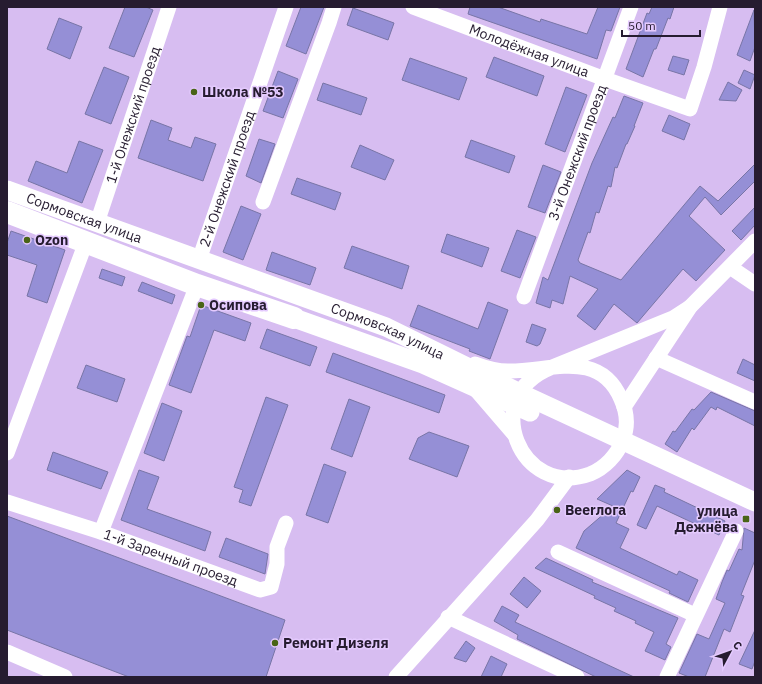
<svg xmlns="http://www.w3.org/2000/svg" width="762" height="684" font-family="'IBM Plex Sans',sans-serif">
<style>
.building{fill:#958fd6;stroke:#7875a6}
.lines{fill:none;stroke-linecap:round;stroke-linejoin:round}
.minor{stroke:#fff;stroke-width:15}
.major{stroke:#fff;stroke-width:19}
.highway{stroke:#fff;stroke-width:22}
.poi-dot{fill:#496416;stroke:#e4cafe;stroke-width:1.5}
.labels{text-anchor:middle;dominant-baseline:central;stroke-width:3;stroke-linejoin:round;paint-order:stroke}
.street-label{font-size:14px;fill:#261c30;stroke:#e4cafe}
.poi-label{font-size:14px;font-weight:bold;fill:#261c30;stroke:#e4cafe;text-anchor:start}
</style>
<rect width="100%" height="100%" fill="#d7bdf1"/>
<!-- building -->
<g class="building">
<path d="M125 7H146L153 10 134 57 109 48Z"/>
<path d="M301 7H324L306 54 286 46Z"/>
<path d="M470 7H498L540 22 541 19 587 34 598 7H620L611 31 606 30 597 59 468 14Z"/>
<path d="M652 7H674L670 19 668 18 656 49H654L643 77 626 69 647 13 649 14Z"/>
<path d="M353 8 394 23 388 40 347 25Z"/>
<path d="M754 10 755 47 750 61 737 55Z"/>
<path d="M59 18 82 27 70 59 47 49Z"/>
<path d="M673 56 689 60 684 75 668 70Z"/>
<path d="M494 57 544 76 537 96 486 77Z"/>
<path d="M410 58 467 78 459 100 402 80Z"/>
<path d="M104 67 129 77 111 124 85 114Z"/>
<path d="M744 70 755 75 750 89 738 83Z"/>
<path d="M278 71 298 79 283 118 263 111Z"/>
<path d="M728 82 742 90 736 101 719 100Z"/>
<path d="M323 83 367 98 361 115 317 100Z"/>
<path d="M566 87 587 95 565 152 545 144Z"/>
<path d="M624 96 643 103 634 126H635L627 144H626L617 168 615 167 611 187 608 186 599 213 596 212 590 233 588 232 578 260 580 263 621 280 700 186 718 201 755 164V181L721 215 705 197 689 216 725 250 696 281 683 269 637 323 614 304 595 330 577 316 598 289 570 276 563 304 552 300 550 308 536 303 543 277 548 280 592 163 613 117 615 118Z"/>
<path d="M669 115 690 124 684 140 662 131Z"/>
<path d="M151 120 172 128 168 140 191 148 195 137 216 144 203 181 138 158Z"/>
<path d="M259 139 275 144 261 183 246 176Z"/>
<path d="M471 140 515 156 509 173 465 157Z"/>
<path d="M79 141 103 150 82 203 28 181 36 161 67 173Z"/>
<path d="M360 145 394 160 385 180 351 167Z"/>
<path d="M543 165 561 172 545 213 528 207Z"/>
<path d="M297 178 341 193 335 210 291 194Z"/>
<path d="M241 206 261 214 243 260 223 252Z"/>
<path d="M755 207V225L741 240 732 231Z"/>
<path d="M517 230 536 237 520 278 501 271Z"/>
<path d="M11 231 65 250 47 303 27 296 37 265 7 255V243Z"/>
<path d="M447 234 489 248 482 267 441 252Z"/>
<path d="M352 246 409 266 402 289 344 268Z"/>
<path d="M272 252 316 268 310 285 266 270Z"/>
<path d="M102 269 125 277 122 286 99 278Z"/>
<path d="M142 282 175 295 172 304 138 291Z"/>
<path d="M488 302 508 310 490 359 469 351 470 349 410 326 418 305 478 329Z"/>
<path d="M201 305 251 323 245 341 214 330 191 393 169 385 187 336 190 337Z"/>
<path d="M532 324 546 329 540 344 537 346 526 342Z"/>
<path d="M267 329 317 347 310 366 260 348Z"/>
<path d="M333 353 445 395 439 413 326 372Z"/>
<path d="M743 359 755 365V381L737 373Z"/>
<path d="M86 365 125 379 117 402 77 388Z"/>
<path d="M711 392 755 411V426L717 407 716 410 711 407 694 430 692 428 677 452 665 444 673 431 675 432 692 409 694 410Z"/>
<path d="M266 397 288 405 251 506 239 502 243 490 234 487Z"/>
<path d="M349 399 370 407 352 457 331 449Z"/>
<path d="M162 403 182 411 164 461 144 453Z"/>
<path d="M429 432 469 446 457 477 409 459 418 438Z"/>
<path d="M53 452 108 472 101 489 47 470Z"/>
<path d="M324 464 346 472 328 523 306 515Z"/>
<path d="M139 470 159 477 147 509 211 532 205 551 121 520Z"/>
<path d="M627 470 640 477 633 492 631 491 616 523 629 529 620 548 677 575 679 571 698 580 688 602 669 593 670 591 576 548 584 531 613 506 597 499Z"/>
<path d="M655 485 665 489 664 492 725 521 719 535 657 506 646 529 637 525Z"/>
<path d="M7 516 285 620 266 677H129L7 630Z"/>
<path d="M744 528 755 533V560L741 595 744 596 730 632 724 629 705 677H689L679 673 697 634 709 639 725 603 716 599 722 582 727 570 729 571 739 549 742 550Z"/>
<path d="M226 538 268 554 265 574 219 557Z"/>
<path d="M546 558 593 580 592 582 678 618 666 644 671 647 665 660 645 651 654 632 635 623 636 621 614 611 616 608 594 598 595 596 535 568Z"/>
<path d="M524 577 541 591 527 608 510 594Z"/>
<path d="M502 606 519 615 515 622 634 677H596L517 639 518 635 494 621Z"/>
<path d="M755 630V661L752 669 739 664Z"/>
<path d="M466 641 475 648 466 662 454 658Z"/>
<path d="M491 656 507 664 501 677H481Z"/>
</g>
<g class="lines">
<!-- minor -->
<g class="minor">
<path id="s1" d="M413 7 605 79 690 109 704 67 720 7"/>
<path d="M263 202 329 23 334 7"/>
<path id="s2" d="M97 223 169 7"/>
<path id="s3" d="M199 260 286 7"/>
<path d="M730 267 755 284"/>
<path id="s4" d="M524 297 631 7"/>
<path d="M656 358 755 402"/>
<path d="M475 364C486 368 496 371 508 371 549 372 599 348 621 399 627 412 628 427 623 440 617 455 605 468 590 474 520 499 479 397 550 368L673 318 690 307"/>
<path d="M477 391 514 434"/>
<path d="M624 407 690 307 755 241"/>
<path d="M7 453 86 242"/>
<path id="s5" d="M7 502 101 532 260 590 271 587 277 564V547L286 523"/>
<path d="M101 532 197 285"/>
<path d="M558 552 695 615"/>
<path d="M448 617 577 677"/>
<path d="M7 652 65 677"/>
<path d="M396 677 537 520 569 477"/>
<path d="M667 677 736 531"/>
</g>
<!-- major -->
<g class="major">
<path id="s6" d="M7 190 386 327 520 393 755 502"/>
<path d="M294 318 423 364 530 412"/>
</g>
<!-- highway -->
<path class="highway" d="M7 212 197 285 294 318"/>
</g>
<!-- markers -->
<g class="poi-dot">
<circle cx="194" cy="92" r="4"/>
<circle cx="27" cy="240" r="4"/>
<circle cx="201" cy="305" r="4"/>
<circle cx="557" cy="510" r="4"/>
<rect x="742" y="515" width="8" height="8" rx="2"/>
<circle cx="275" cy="643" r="4"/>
</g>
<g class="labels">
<!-- street labels -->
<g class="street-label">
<text stroke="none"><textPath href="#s1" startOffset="124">Молодёжная улица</textPath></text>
<text stroke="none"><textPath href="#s2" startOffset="114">1-й Онежский проезд</textPath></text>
<text stroke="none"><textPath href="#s4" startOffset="154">3-й Онежский проезд</textPath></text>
<text stroke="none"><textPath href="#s3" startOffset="86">2-й Онежский проезд</textPath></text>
<text stroke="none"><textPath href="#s6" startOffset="82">Сормовская улица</textPath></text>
<text stroke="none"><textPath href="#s6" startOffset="406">Сормовская улица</textPath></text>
<text stroke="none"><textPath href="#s5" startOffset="173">1-й Заречный проезд</textPath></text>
</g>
<!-- poi labels -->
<g class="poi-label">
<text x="202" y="92">Школа №53</text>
<text x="35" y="240">Ozon</text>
<text x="209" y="305">Осипова</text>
<text x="565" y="510">Beerлога</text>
<text x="738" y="511" text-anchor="end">улица<tspan x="738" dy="16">Дежнёва</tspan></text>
<text x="283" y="643">Ремонт Дизеля</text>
</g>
</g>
<!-- border -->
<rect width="762" height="684" fill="none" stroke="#261c30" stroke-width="16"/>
<!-- north arrow -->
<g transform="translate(730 652) rotate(49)" stroke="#e4cafe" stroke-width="3" paint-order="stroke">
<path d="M0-3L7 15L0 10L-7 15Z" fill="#261c30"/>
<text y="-6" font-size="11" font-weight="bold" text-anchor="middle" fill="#261c30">С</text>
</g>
<!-- scale -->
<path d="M622 30v6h78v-6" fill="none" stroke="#261c30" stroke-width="2"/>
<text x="628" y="30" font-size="12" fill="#261c30" stroke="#e4cafe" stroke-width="3" paint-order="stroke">50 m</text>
</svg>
